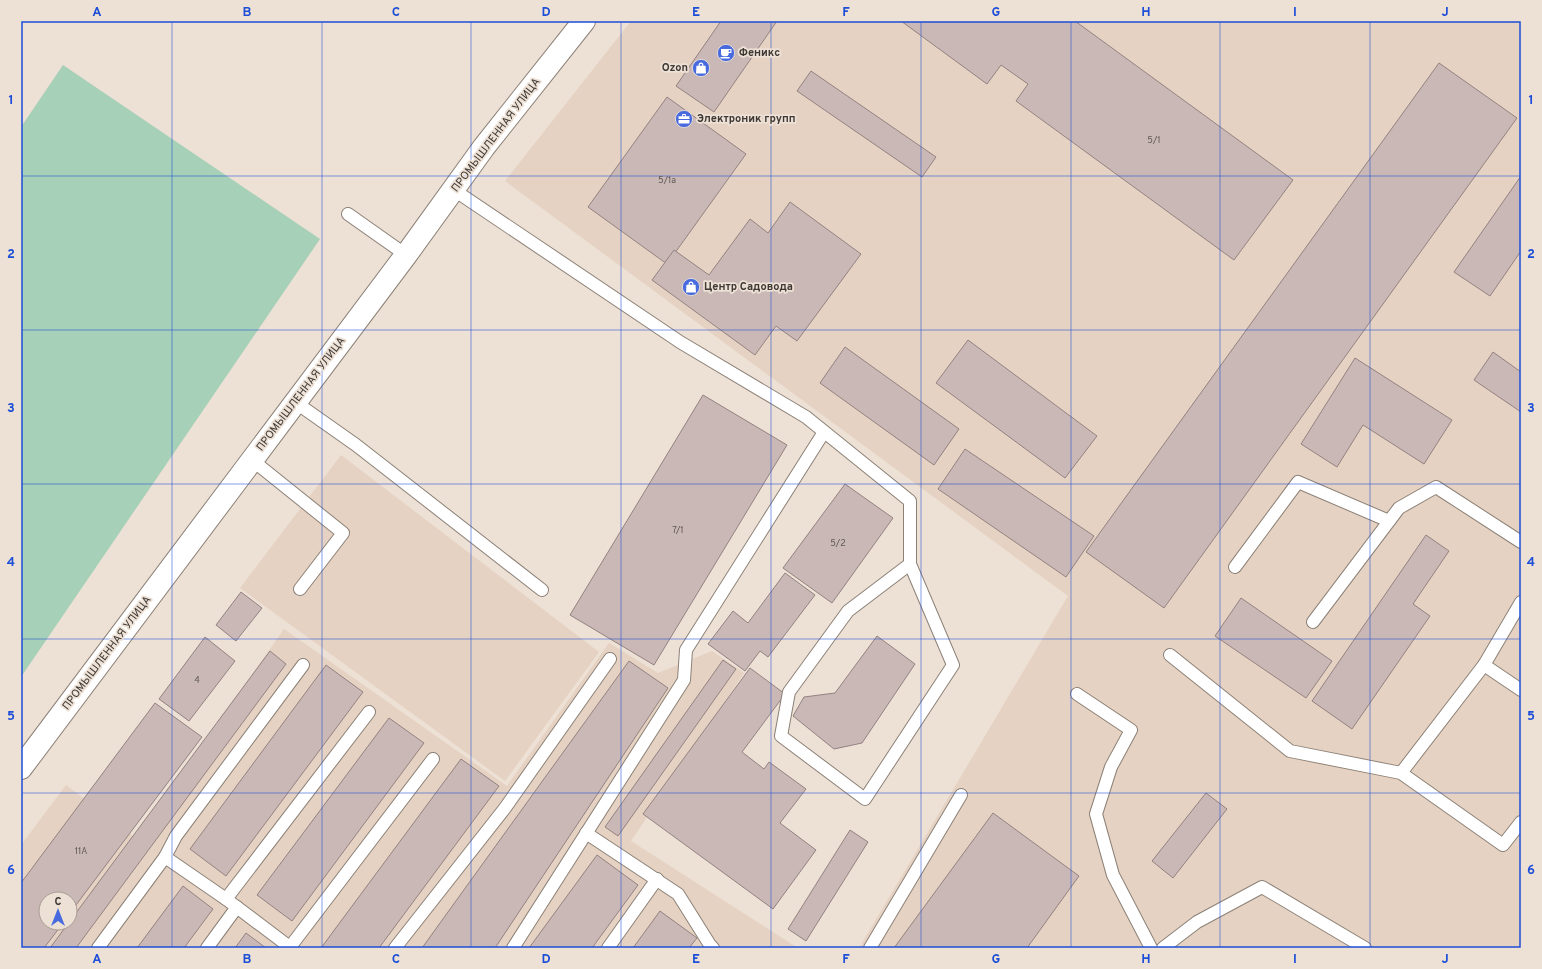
<svg xmlns="http://www.w3.org/2000/svg" width="1542" height="969" font-family="Overpass,sans-serif">
<style>
.built{fill:#e5d2c2;fill-rule:evenodd}
.green{fill:#a6d0b7}
.building{fill:#c9b8b6;stroke:#938281}
.lines{fill:none;stroke-linecap:round;stroke-linejoin:round}
.lane-casing{stroke:#8c8177;stroke-width:14}
.street-casing{stroke:#8c8177;stroke-width:24}
.lane{stroke:#fff;stroke-width:12}
.street{stroke:#fff;stroke-width:22}
.grid{fill:none;stroke:#1d4ed8;stroke-width:1;stroke-opacity:0.55}
.labels{text-anchor:middle;dominant-baseline:central;stroke-width:3.5;stroke-linejoin:round;paint-order:stroke}
.number-label{font-size:9px;fill:#605854}
.poi-label{font-size:11px;font-weight:bold;fill:#3d3834;stroke:#ede0d5;text-anchor:start}
.street-label{font-size:11px;fill:#3d3834;stroke:#ede0d5}
.neatline{fill:none;stroke:#1d4ed8;stroke-width:1.5}
.grid-label{font-size:13px;text-anchor:middle;font-weight:bold;fill:#1d4ed8}
</style>
<rect width="100%" height="100%" fill="#ede0d5"/>
<!-- built -->
<g class="built">
<path d="M631 21H1521V948H859L1068 596 505 181Z"/>
<path d="M341 455 599 652 505 781 240 588Z"/>
<path d="M284 629 507 786 609 643 658 673 712 651 744 673 631 841 798 948H21V845L66 785 137 839ZM46 899H70V923H46Z"/>
</g>
<!-- green -->
<path class="green" d="M63 65 320 239 21 677V127Z"/>
<!-- building -->
<g class="building">
<path d="M721 21H777L714 112 676 86Z"/>
<path d="M901 21H1075L1293 180 1234 260 1016 101 1028 84 1001 65 987 84Z"/>
<path d="M1439 63 1517 118 1164 608 1086 552Z"/>
<path d="M811 71 936 157 922 177 797 91Z"/>
<path d="M667 97 746 154 667 264 588 207Z"/>
<path d="M1521 176V251L1490 296 1454 272Z"/>
<path d="M790 202 861 254 797 341 776 326 755 355 652 280 674 250 709 275 750 219 768 233Z"/>
<path d="M968 340 1097 436 1065 478 936 383Z"/>
<path d="M845 347 959 429 934 465 820 383Z"/>
<path d="M1493 352 1521 372V412L1474 380Z"/>
<path d="M1355 358 1452 420 1424 464 1363 425 1337 467 1301 444Z"/>
<path d="M703 395 787 445 654 665 570 615Z"/>
<path d="M965 449 1094 536 1066 577 938 489Z"/>
<path d="M845 484 893 518 832 603 783 568Z"/>
<path d="M1426 535 1449 551 1413 604 1430 616 1352 729 1312 701Z"/>
<path d="M785 573 815 595 768 657 760 651 745 671 708 644 733 611 748 623Z"/>
<path d="M241 592 262 608 236 641 216 625Z"/>
<path d="M1241 598 1332 661 1306 698 1215 636Z"/>
<path d="M877 636 915 664 862 743 834 749 793 716 804 697 835 693Z"/>
<path d="M205 637 235 661 189 721 159 699Z"/>
<path d="M270 651 286 664 76 948H50Z"/>
<path d="M723 660 736 669 618 836 605 827Z"/>
<path d="M629 661 668 688 495 948H422Z"/>
<path d="M326 665 363 692 226 876 190 849Z"/>
<path d="M750 668 785 694 742 752 764 769 769 762 806 789 780 823 816 850 773 909 643 814Z"/>
<path d="M155 703 202 737 70 913V899H46V923H63L44 948H21V883Z"/>
<path d="M389 718 424 743 292 921 257 895Z"/>
<path d="M461 759 499 786 379 948H321Z"/>
<path d="M1206 793 1227 809 1173 878 1152 861Z"/>
<path d="M993 813 1079 876 1027 948H894Z"/>
<path d="M850 830 868 842 806 941 788 929Z"/>
<path d="M597 855 638 885 592 948H529Z"/>
<path d="M183 886 213 909 184 948H137Z"/>
<path d="M660 911 697 938 689 948H633Z"/>
<path d="M246 933 266 948H235Z"/>
</g>
<g class="lines">
<defs>
<g id="lane">
<path d="M454 190 680 342 806 417 910 501V564L953 665 865 799 781 736 789 692 848 611 910 564"/>
<path d="M348 214 406 255"/>
<path d="M295 402 356 445 542 590"/>
<path d="M252 460 343 533 300 589"/>
<path d="M1235 567 1298 482 1389 521"/>
<path d="M1521 602 1484 665 1521 690"/>
<path d="M1313 622 1399 508 1436 487 1521 542"/>
<path d="M1170 655 1290 751 1401 773 1484 665"/>
<path d="M1077 694 1131 730 1111 767 1096 814 1113 875 1151 948"/>
<path d="M1401 773 1503 845 1521 822"/>
<path d="M586 833 678 894 710 945 713 948"/>
<path d="M165 857 176 836 303 665"/>
<path d="M226 899 369 712"/>
<path d="M290 947 433 759"/>
<path d="M98 948 165 857 226 899 291 948"/>
<path d="M207 948 237 907"/>
<path d="M395 948 505 808 610 659"/>
<path d="M513 948 684 680 686 650 824 432"/>
<path d="M608 948 657 879"/>
<path d="M870 948 961 795"/>
<path d="M1163 948 1197 922 1262 887 1365 948"/>
</g>
<path id="street" d="M21 768 406 255 484 147 584 21"/>
</defs>
<!-- lane casing -->
<use href="#lane" class="lane-casing"/>
<!-- street casing -->
<use href="#street" class="street-casing"/>
<!-- lane -->
<use href="#lane" class="lane"/>
<!-- street -->
<use href="#street" class="street"/>
</g>
<!-- grid -->
<path class="grid" d="M172 21V948M322 21V948M471 21V948M621 21V948M771 21V948M921 21V948M1071 21V948M1220 21V948M1370 21V948M21 176H1521M21 330H1521M21 484H1521M21 639H1521M21 793H1521"/>
<!-- icons -->
<defs>
<symbol id="cafe-disc" viewBox="-11 -11 22 22"><circle r="9.5" fill="#476bde" stroke="#ede0d5"/><path d="M-5.5-4.5H6V0H3Q3 3.5 0 3.5H-2.5Q-5.5 3.5-5.5 0ZM3-3.2v2h1.7v-2ZM-6 4.5H4V6H-6Z" fill="#fff"/></symbol>
<symbol id="shop-disc" viewBox="-11 -11 22 22"><circle r="9.5" fill="#476bde" stroke="#ede0d5"/><path d="M-5-2.5h2.3a2.7 3.5 0 0 1 5.4 0H5L5.5 6h-11ZM-1.5-2.5h3a1.5 2.3 0 0 0-3 0Z" fill="#fff"/></symbol>
<symbol id="office-disc" viewBox="-11 -11 22 22"><circle r="9.5" fill="#476bde" stroke="#ede0d5"/><path d="M-6-3h4V-5.5h4V-3h4V5H-6ZM-1-4.5V-3h2v-1.5ZM-6 0V1H6V0Z" fill="#fff"/></symbol>
</defs>
<g fill-rule="evenodd">
<use href="#cafe-disc" x="716" y="43" width="20" height="20"/>
<use href="#shop-disc" x="691" y="58" width="20" height="20"/>
<use href="#office-disc" x="674" y="109" width="20" height="20"/>
<use href="#shop-disc" x="681" y="277" width="20" height="20"/>
</g>
<g class="labels">
<!-- number labels -->
<g class="number-label">
<text x="1154" y="140">5/1</text>
<text x="667" y="180">5/1а</text>
<text x="678" y="530">7/1</text>
<text x="838" y="543">5/2</text>
<text x="197" y="680">4</text>
<text x="81" y="851">11А</text>
</g>
<!-- poi labels -->
<g class="poi-label">
<text x="739" y="53">Феникс</text>
<text x="688" y="68" text-anchor="end">Ozon</text>
<text x="697" y="119">Электроник групп</text>
<text x="704" y="287">Центр Садовода</text>
</g>
<!-- street labels -->
<g class="street-label">
<text transform="translate(496 135) rotate(-53)">ПРОМЫШЛЕННАЯ УЛИЦА</text>
<text transform="translate(301 394) rotate(-53)">ПРОМЫШЛЕННАЯ УЛИЦА</text>
<text transform="translate(107 653) rotate(-53)">ПРОМЫШЛЕННАЯ УЛИЦА</text>
</g>
</g>
<!-- border -->
<rect width="1542" height="969" fill="none" stroke="#ede0d5" stroke-width="44"/>
<!-- north arrow -->
<g transform="translate(58 911)"><circle r="19" fill="#ede0d5" stroke="#a79d95"/>
<path d="M0-3L7 15L0 10L-7 15Z" fill="#476bde"/>
<text y="-6" font-size="11" font-weight="bold" text-anchor="middle" fill="#3d3834">С</text>
</g>
<rect x="22" y="22" width="1498" height="925" class="neatline"/>
<g class="grid-label">
<text x="97" y="16">A</text>
<text x="247" y="16">B</text>
<text x="396" y="16">C</text>
<text x="546" y="16">D</text>
<text x="696" y="16">E</text>
<text x="846" y="16">F</text>
<text x="996" y="16">G</text>
<text x="1146" y="16">H</text>
<text x="1295" y="16">I</text>
<text x="1445" y="16">J</text>
<text x="11" y="104">1</text>
<text x="1531" y="104">1</text>
<text x="11" y="258">2</text>
<text x="1531" y="258">2</text>
<text x="11" y="412">3</text>
<text x="1531" y="412">3</text>
<text x="11" y="566">4</text>
<text x="1531" y="566">4</text>
<text x="11" y="720">5</text>
<text x="1531" y="720">5</text>
<text x="11" y="874">6</text>
<text x="1531" y="874">6</text>
<text x="97" y="963">A</text>
<text x="247" y="963">B</text>
<text x="396" y="963">C</text>
<text x="546" y="963">D</text>
<text x="696" y="963">E</text>
<text x="846" y="963">F</text>
<text x="996" y="963">G</text>
<text x="1146" y="963">H</text>
<text x="1295" y="963">I</text>
<text x="1445" y="963">J</text>
</g>
</svg>
